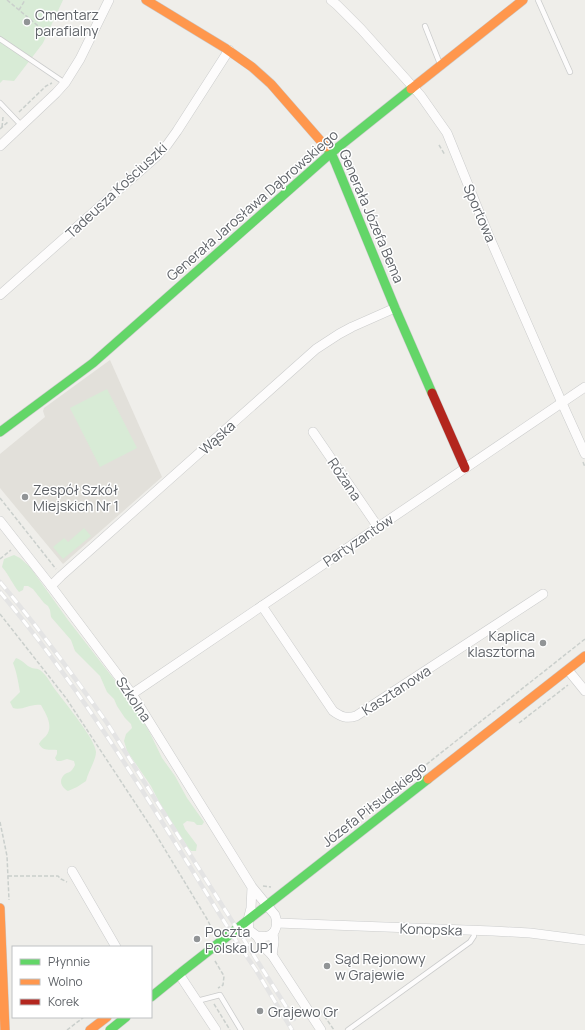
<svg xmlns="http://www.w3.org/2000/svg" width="585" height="1030" font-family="Manrope,sans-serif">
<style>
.education{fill:#e2e0da}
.green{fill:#d8ebd6}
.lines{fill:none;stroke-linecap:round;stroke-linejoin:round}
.lane-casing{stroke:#cbcccc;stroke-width:6}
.street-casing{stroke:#cbcccc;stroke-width:10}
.fast-casing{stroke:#cacacb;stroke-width:10}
.slow-casing{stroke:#cacacb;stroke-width:10}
.jam-casing{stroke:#cacacb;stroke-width:10}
.path{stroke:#cacfcc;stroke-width:1.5;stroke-dasharray:4 2;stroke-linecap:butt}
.lane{stroke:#fdfcfc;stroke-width:4.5}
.street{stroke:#fdfcfc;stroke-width:9}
.fast{stroke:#63d668;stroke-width:9}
.slow{stroke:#ff974d;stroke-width:9}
.jam{stroke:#b3261e;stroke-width:9}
.rail-casing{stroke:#e4e4e4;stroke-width:4.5}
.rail{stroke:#fff;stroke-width:3;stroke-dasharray:9;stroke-linecap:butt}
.poi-dot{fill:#919496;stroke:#fff;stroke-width:1.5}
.labels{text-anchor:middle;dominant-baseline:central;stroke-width:3;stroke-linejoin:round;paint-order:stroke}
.poi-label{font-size:14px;fill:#5f6368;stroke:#fff;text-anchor:start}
.street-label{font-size:14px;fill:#5f6368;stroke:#fff}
</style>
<rect width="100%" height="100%" fill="#efeeea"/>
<!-- education -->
<path class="education" d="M110 360 162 477 63 564 0 488V454L45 417 43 411 44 408Z"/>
<!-- green -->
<g class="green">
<path d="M0 0H63L43 43 14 81 3 80 0 83Z"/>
<path d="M107 389 137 448 100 467 70 408Z"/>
<path d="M84 528 91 536 63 559 53 547 64 538 68 542Z"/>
<path d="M14 555 20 558 30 567 68 620 134 705 150 733 162 758 175 776 187 798 204 822 202 825H197L194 822 187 821 183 824 185 829 197 845 196 851H191L187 846 161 806 151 786 127 751 124 741 126 734 132 728 131 724 125 718 117 706 114 699 107 692 100 676 75 651 71 640 51 617 50 610 48 606 44 603 33 589 28 586H24L23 590 19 592C13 585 9 575 2 567L4 559Z"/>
<path d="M16 658C23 660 26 666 32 668 35 669 37 668 40 670 48 676 51 685 57 692 65 703 96 740 96 752 96 760 88 772 86 781L77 787 68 791C61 787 58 780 65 774 68 772 69 773 71 771 73 769 74 767 75 765L74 761 67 759 61 761H57L55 758 57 754V750C49 749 44 752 39 744 41 740 43 739 46 736 54 726 46 714 41 705 31 703 22 711 13 708L10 702 20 692C18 681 17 673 13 663Z"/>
</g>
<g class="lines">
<defs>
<g id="lane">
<path d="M538 0 570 72"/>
<path d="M425 26 440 64"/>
<path d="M0 39 65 83"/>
<path d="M0 103 22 126"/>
<path d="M197 1001 220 995 241 1030"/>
<path d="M348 1030 470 942 474 936V930"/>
</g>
<g id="street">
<path d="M331 0 337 5 361 29 413 87 421 96 447 133 488 234 562 403 585 454"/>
<path d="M0 146 56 93 65 83 80 59 109 0"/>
<path d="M0 295 157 156 167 145 177 131 229 50"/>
<path d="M313 432 378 527"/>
<path d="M0 521 51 586 132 694 252 887 275 915C278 923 277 933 268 936 265 937 261 936 257 936L249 930 248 920 251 908 252 887"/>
<path d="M51 586 61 576 316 349 339 334 352 327 395 308"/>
<path d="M262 606 333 711C341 717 347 719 356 716L543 594"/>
<path d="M568 670 585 691"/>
<path d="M132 694 585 387"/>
<path d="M72 871 116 947"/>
<path d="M277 923 493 931 530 933 585 940"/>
<path d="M257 936 263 946 272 955 321 1030"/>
<path d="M272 955 274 942 273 933"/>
<path d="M179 974 216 1030"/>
</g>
<g id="fast">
<path d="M326 147 331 153 336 164 395 308 432 393"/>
<path d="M0 432 93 363 331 153 411 89"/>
<path d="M151 997 183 971 428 779"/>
<path d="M110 1030 126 1017"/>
</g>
<g id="slow">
<path d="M146 0 225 48 252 67 271 84 326 147"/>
<path d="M411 89 523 0"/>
<path d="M428 779 585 656"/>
<path d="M0 908 5 1030"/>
<path d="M90 1030 107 1017"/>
</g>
<path id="jam" d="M432 393 465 468"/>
</defs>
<!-- lane casing -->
<use href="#lane" class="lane-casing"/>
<!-- street casing -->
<use href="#street" class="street-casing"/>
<!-- fast casing -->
<use href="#fast" class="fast-casing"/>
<!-- slow casing -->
<use href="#slow" class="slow-casing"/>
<!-- jam casing -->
<use href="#jam" class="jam-casing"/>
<!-- path -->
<g class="path">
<path d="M7 0 43 30"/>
<path d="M19 10 25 0"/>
<path d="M19 112 46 86 52 83"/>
<path d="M2 127 3 117"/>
<path d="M0 129 9 121"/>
<path d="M439 145 445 155"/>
<path d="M583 462 585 467"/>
<path d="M0 498 56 569"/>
<path d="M0 559 11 550"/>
<path d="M0 614 66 698 155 833 207 919 211 927 212 934"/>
<path d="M519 723 568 685"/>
<path d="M370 809 585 639"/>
<path d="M0 822 7 856 9 900"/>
<path d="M8 876H58L61 879 67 882"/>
<path d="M263 886 271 887"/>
<path d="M215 961 224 976 223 985 218 988"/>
<path d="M214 1004 230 1030"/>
<path d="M321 1011 334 1030"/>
<path d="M67 1030 84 1017"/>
</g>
<!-- lane -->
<use href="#lane" class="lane"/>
<!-- street -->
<use href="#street" class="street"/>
<!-- fast -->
<use href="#fast" class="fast"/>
<!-- slow -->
<use href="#slow" class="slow"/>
<!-- jam -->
<use href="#jam" class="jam"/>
<defs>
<g id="rail">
<path d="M0 582C38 627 73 675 107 723L294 1019"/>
<path d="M0 592C91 700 162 823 237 942L256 970 292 1030"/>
</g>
</defs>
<!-- rail casing -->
<use href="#rail" class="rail-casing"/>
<!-- rail -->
<use href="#rail" class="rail"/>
</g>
<!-- markers -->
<g class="poi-dot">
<circle cx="27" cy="22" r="4"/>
<circle cx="25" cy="497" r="4"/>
<circle cx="543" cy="643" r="4"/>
<circle cx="197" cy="939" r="4"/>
<circle cx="327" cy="966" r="4"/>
<circle cx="260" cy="1011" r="4"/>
</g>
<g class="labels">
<!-- poi labels -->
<g class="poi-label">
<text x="35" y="14">Cmentarz<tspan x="35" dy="16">parafialny</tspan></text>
<text x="33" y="489">Zespół Szkół<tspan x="33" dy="16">Miejskich Nr 1</tspan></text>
<text x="535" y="635" text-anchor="end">Kaplica<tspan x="535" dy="16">klasztorna</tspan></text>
<text x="205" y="931">Poczta<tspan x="205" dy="16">Polska UP1</tspan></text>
<text x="335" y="958">Sąd Rejonowy<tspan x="335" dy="16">w Grajewie</tspan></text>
<text x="268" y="1011">Grajewo Gr</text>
</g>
<!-- street labels -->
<g class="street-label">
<text transform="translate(116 190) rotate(-43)">Tadeusza Kościuszki</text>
<text transform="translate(252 205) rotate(-41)">Generała Jarosława Dąbrowskiego</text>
<text transform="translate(480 213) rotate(67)">Sportowa</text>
<text transform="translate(372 216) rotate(67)">Generała Józefa Bema</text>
<text transform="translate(217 437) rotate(-42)">Wąska</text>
<text transform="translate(345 479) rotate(56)">Różana</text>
<text transform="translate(358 540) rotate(-34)">Partyzantów</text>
<text transform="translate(396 690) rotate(-33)">Kasztanowa</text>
<text transform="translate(134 699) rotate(56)">Szkolna</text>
<text transform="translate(374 804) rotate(-38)">Józefa Piłsudskiego</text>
<text transform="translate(431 929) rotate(2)">Konopska</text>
</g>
</g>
<!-- legend -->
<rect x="12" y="946" width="140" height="72" fill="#ffffff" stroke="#bfc1c3"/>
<rect x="20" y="959" width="20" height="6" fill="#63d668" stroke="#bfc1c3"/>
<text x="48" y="966" font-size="12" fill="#5f6368">Płynnie</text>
<rect x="20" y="979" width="20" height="6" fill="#ff974d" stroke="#bfc1c3"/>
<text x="48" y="986" font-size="12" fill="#5f6368">Wolno</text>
<rect x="20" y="999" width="20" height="6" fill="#b3261e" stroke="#bfc1c3"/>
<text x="48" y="1006" font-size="12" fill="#5f6368">Korek</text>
</svg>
